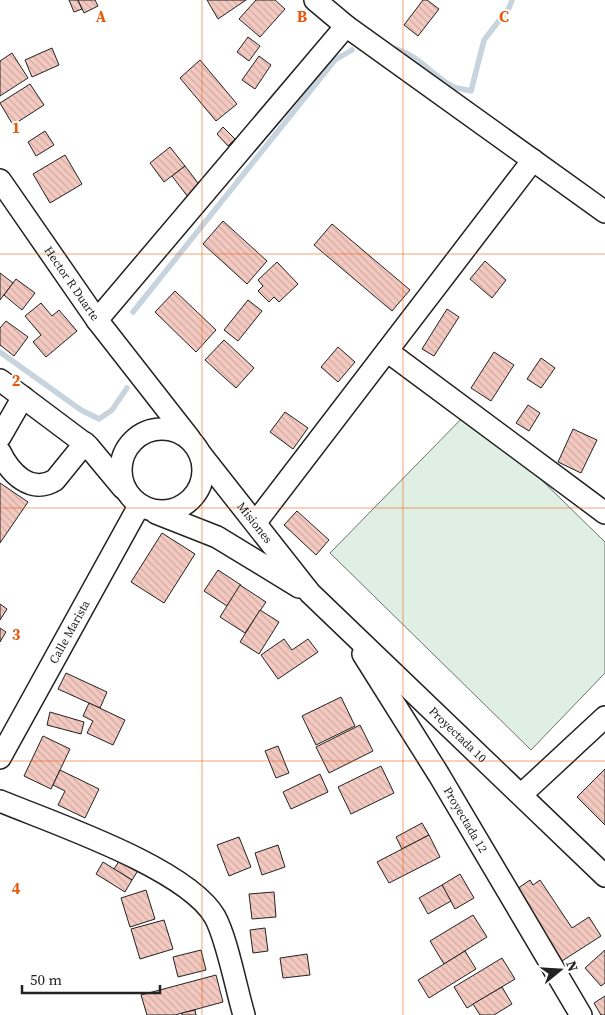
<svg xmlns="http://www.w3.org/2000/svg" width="605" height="1015" font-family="'Source Serif 4',serif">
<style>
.green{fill:#e0efe3;stroke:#6f6f6f}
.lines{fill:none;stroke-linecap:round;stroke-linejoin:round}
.stream{stroke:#c7d3dd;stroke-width:5.5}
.building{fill:url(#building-back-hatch);stroke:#222}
.minor-casing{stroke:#222;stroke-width:24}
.minor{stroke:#fff;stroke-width:21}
.grid{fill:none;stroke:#e8590c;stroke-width:1;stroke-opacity:0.55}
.labels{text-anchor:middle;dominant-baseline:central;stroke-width:4;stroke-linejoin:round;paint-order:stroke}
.street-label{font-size:12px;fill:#222;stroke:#fff}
.grid-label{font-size:16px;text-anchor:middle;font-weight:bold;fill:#e8590c;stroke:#fff;stroke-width:4;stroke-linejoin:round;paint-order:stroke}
</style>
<defs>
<pattern id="building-back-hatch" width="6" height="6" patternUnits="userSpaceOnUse" patternTransform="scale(1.25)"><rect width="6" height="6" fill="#f3c9c0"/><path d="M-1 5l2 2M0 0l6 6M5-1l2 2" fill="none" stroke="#d0aca5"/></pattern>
</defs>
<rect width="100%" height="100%" fill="#fff"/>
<!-- green -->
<path class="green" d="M470 410 605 542V673L531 750 330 553Z"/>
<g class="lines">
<!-- stream -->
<g class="stream">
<path d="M396 49C419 56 432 75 452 86 457 89 465 89 471 91L484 40 509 8 512 0"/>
<path d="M133 312 335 60 352 50"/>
<path d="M0 352 81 410 99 419 112 410 127 388"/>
</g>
</g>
<!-- building -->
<g class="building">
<path d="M69 0H78L82 9 74 12Z"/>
<path d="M78 0H95L98 6 84 13Z"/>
<path d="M207 0H246L218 19Z"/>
<path d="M256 0H275L285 9 260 37 239 19Z"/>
<path d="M423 0H427L439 9 418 36 404 25Z"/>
<path d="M248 37 260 46 249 61 237 52Z"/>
<path d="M52 48 59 65 32 77 25 60Z"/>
<path d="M12 53 28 78 0 96V61Z"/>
<path d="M259 56 271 65 255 89 242 80Z"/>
<path d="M200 60 237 104 216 121 180 78Z"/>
<path d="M30 84 44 105 13 125 0 103Z"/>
<path d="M223 127 235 139 228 146 217 134Z"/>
<path d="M45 131 54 145 36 156 28 142Z"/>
<path d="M170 147 185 166 164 182 150 163Z"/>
<path d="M65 155 82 184 50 203 33 174Z"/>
<path d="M185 166 201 187 188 197 172 176Z"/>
<path d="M223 221 267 261 247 284 203 244Z"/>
<path d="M332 224 410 290 392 311 314 245Z"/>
<path d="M485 261 506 280 492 298 470 279Z"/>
<path d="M277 262 298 284 279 302 274 297 269 302 258 291 263 286 258 280Z"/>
<path d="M0 273 13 283 0 300Z"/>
<path d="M16 279 35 293 22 310 4 295Z"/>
<path d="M175 291 216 330 196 352 155 312Z"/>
<path d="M248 300 262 311 238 341 224 330Z"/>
<path d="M41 303 52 316 59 310 77 331 46 357 33 342 41 335 25 316Z"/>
<path d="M447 309 459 317 434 356 422 349Z"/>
<path d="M6 321 28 337 14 356 0 345V328Z"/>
<path d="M224 340 254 368 236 388 205 360Z"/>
<path d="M338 347 355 362 338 382 321 367Z"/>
<path d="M494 352 514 365 491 401 471 388Z"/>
<path d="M541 358 555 368 541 388 527 379Z"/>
<path d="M528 405 540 413 529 431 516 423Z"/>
<path d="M285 412 308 428 293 449 270 432Z"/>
<path d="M573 429 597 440 581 473 558 462Z"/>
<path d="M0 483 28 502 0 543Z"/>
<path d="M297 511 329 540 316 555 284 525Z"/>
<path d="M162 533 195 554 164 603 131 582Z"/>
<path d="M218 570 241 585 227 606 204 591Z"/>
<path d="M240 585 266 602 245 633 220 617Z"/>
<path d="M0 604 7 609 0 620Z"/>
<path d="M260 610 279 622 259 654 240 642Z"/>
<path d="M0 628 6 632 0 642Z"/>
<path d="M284 639 292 650 308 639 318 652 278 679 261 655Z"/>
<path d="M66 673 107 692 100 708 58 689Z"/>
<path d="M341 697 355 726 316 745 302 716Z"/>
<path d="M89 703 125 720 113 745 87 733 93 721 83 716Z"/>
<path d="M50 712 84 722 81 734 47 725Z"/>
<path d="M360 725 373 751 329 773 316 747Z"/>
<path d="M43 736 70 749 51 789 24 776Z"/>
<path d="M278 746 289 773 276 778 265 751Z"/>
<path d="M381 766 394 793 351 814 338 787Z"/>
<path d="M605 769V825L577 797Z"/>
<path d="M60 770 99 789 85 818 58 805 65 791 53 785Z"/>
<path d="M320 774 328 792 291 809 283 792Z"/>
<path d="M422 823 429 835 402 849 396 837Z"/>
<path d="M429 835 440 857 389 883 377 862Z"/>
<path d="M239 837 251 867 229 876 217 845Z"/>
<path d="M278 845 285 867 262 875 255 853Z"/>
<path d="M121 858 139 869 132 880 114 869Z"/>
<path d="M103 862 132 880 125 892 96 874Z"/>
<path d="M460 874 474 898 455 909 442 885Z"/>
<path d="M530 880 533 885 540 880 572 928 589 917 601 936 562 961 517 889Z"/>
<path d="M442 885 451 901 428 914 419 898Z"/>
<path d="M146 890 155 919 130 927 121 898Z"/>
<path d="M274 892 276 917 252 919 249 894Z"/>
<path d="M473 915 487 937 444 964 430 941Z"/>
<path d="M164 920 173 949 140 959 131 929Z"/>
<path d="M265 928 268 951 253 953 250 930Z"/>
<path d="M201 950 206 970 178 977 173 957Z"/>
<path d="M605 950V983L601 986 585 968Z"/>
<path d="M465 951 476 969 429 998 418 980Z"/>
<path d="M307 954 310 975 283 978 280 958Z"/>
<path d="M502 958 515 979 467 1008 454 987Z"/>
<path d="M216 975 223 1002 175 1015H147L141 995Z"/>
<path d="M502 987 512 1004 494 1015H480L473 1004Z"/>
<path d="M605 996V1015H601L594 1003Z"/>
<path d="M195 1010 196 1015H182V1013Z"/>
</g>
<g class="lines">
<defs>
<g id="minor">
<path d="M315 0 346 26 605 212"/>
<path id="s1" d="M0 180 97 320 190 439"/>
<path d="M97 320 346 26"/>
<path d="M387 351 605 513"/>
<path d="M0 380 88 446 123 488"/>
<circle cx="162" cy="470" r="41"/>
<path d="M0 437 23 397"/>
<path d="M0 452C10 473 31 495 55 480L85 443"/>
<path id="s2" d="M199 452 310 593 605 876"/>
<path d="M156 513 217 537 299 587"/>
<path d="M256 522 533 160"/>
<path id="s3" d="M363 654 439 775 581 1015"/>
<path id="s4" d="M0 758 139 506"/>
<path d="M522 794 605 717"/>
<path d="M0 801C53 823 187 868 215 917 227 939 236 988 244 1015"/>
</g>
</defs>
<!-- minor casing -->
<use href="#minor" class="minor-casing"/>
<!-- minor -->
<use href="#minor" class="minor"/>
</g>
<!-- grid -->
<path class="grid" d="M202 0V1015M403 0V1015M0 254H605M0 508H605M0 761H605"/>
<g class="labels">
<!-- street labels -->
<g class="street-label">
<text stroke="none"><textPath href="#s1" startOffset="126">Hector R Duarte</textPath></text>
<text stroke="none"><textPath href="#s2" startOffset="90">Misiones</textPath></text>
<text stroke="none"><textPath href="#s4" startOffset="144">Calle Marista</textPath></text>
<text stroke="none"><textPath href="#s2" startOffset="384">Proyectada 10</textPath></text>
<text stroke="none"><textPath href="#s3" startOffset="195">Proyectada 12</textPath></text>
</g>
</g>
<g class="grid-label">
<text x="101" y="22">A</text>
<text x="302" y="22">B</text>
<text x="504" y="22">C</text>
<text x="16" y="133">1</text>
<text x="16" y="386">2</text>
<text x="16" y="640">3</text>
<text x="16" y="894">4</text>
</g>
<!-- north arrow -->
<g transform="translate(560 970) rotate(72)" stroke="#ffffff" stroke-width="4" paint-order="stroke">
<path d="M0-4L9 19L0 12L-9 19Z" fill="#222222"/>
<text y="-8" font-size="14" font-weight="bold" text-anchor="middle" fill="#222222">N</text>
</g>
<!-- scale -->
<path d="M22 985v8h138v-8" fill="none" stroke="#222222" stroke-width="2.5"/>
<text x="30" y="985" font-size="15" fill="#222222" stroke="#ffffff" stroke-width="4" paint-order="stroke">50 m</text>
</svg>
